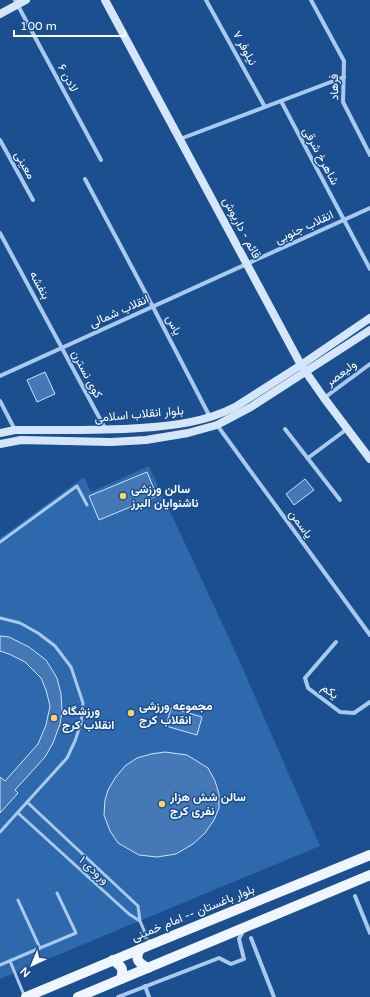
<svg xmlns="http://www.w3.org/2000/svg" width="370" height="997" font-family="'Varela Round',Vazirmatn,sans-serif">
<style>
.green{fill:#2e69ad}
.building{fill:#4478b7;stroke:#cfe3fa}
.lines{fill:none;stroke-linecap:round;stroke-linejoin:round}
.lane{stroke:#a9c9ee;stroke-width:3}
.street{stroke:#a9c9ee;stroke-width:4}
.secondary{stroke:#d6e6fa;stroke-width:8}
.primary{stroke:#f0f6ff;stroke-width:10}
.poi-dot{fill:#ffd166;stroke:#1b4f8f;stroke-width:1.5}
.labels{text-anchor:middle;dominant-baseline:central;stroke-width:3;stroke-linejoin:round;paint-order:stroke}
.street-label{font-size:12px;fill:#fff;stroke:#1b4f8f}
.poi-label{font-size:12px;font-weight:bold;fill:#fff;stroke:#1b4f8f;text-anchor:start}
</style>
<rect width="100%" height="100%" fill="#1b4f8f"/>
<!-- green -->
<path class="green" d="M149 466 240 662 320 846 0 979V538L84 477 91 492Z"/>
<!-- building -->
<g class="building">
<path d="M45 372 55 394 37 402 27 380Z"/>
<path d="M147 472 157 496 99 520 89 496Z"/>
<path d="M305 479 314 490 294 505 286 494Z"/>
<path d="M0 636 9 637 29 647 46 660 57 678 61 694 62 711 60 724 53 743 45 757 15 790 18 793 0 813V777L5 781 38 744 46 725 50 706 46 690 41 678 25 662 9 654 0 651Z"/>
<path d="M171 708 202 717 197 735 166 726Z"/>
<path d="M165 752 187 755 208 768 215 781 219 794V808L214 820 205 833 193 844 176 854 157 857 139 855 118 843 110 831 104 815 105 800 108 790 115 778 125 766 137 758 151 754Z"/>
</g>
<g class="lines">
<!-- lane -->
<g class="lane">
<path d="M0 542 77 486 87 505"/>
<path d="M0 618 20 623 38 633 55 646 71 667 83 703 81 723 75 741 67 758 0 832"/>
<path d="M27 802 138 906 140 921 149 942"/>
<path d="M18 813 129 914 140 921"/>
<path d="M40 948 76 933 57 893"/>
<path d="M10 961 24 995"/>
<path d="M0 965 40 948 18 900"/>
</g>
<!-- street -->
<g class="street">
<path d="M15 0 101 160"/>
<path d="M206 0 265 107"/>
<path d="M311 0 344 61 343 102 370 155"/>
<path d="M281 101 370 269"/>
<path d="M180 139 344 77"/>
<path d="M0 140 33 200"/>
<path d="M85 179 153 307 210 417"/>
<path d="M0 233 106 430"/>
<path d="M0 376 370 208"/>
<path d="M324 398 370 364"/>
<path d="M0 401 15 430"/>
<path d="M217 425 370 635"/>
<path d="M285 429 340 500"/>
<path d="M308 458 347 429"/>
<path d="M336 642 305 678 308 688 340 712 354 713 370 702"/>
<path d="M355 896 370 933"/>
<path d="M251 938 274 997"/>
<path d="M145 986 149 997"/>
<path d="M118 997 219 958 231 964 244 959 239 939 244 929"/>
</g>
<!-- secondary -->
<g class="secondary">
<path d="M105 0 301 365 324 398 370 459"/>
<path d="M0 14 26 0"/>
<path d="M0 433 15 430C57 430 98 431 140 428 172 426 206 422 235 407L301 365 370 318"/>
<path d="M0 444 21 440 111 442 146 440 188 433 217 425 251 407 370 330"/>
</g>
<!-- primary -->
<g class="primary">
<path d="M140 949C134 960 139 963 148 968"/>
<path d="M113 960C122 967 124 968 121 979"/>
<path d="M26 997 150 945 370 855"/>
<path d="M78 997 370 875"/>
</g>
</g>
<!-- markers -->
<g class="poi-dot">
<circle cx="123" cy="496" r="4"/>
<circle cx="131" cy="713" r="4"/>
<circle cx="54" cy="718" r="4"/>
<circle cx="162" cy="804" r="4"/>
</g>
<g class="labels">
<!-- street labels -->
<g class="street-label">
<text transform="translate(245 48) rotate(61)">نیلوفر ۷</text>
<text transform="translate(68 78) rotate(62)">لادن ۶</text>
<text transform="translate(334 87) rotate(-91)">فرهاد</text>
<text transform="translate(321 156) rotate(62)">شاهرخ شرقی</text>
<text transform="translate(25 165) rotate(61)">معینی</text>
<text transform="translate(304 227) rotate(-25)">انقلاب جنوبی</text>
<text transform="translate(242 228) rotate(62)">قائم - داریوش</text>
<text transform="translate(40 285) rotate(62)">بنفشه</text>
<text transform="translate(119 311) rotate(-24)">انقلاب شمالی</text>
<text transform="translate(174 325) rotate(63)">یاس</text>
<text transform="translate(341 373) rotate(-37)">ولیعصر</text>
<text transform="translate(87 374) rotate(62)">کوی نسترن</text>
<text transform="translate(139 414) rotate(-5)">بلوار انقلاب اسلامی</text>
<text transform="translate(301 524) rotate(54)">یاسمن</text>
<text transform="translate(330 691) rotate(36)">یکم</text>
<text transform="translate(94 870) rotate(42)">ورودی ۱</text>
<text transform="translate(193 913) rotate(-22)">بلوار باغستان -- امام خمینی</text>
</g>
<!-- poi labels -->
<g class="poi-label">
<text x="131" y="489">سالن ورزشی<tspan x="131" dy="14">ناشنوایان البرز</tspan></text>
<text x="139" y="706">مجموعه ورزشی<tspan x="139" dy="14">انقلاب کرج</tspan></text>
<text x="62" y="711">ورزشگاه<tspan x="62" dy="14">انقلاب کرج</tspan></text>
<text x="170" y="797">سالن شش هزار<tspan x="170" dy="14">نفری کرج</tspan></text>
</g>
</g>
<!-- north arrow -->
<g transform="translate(32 965) rotate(224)" stroke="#1b4f8f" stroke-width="3" paint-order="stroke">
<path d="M0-3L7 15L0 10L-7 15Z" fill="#ffffff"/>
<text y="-6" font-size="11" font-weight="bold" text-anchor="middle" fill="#ffffff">N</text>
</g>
<!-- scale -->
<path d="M14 30v6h111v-6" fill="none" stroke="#ffffff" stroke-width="2"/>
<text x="20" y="30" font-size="12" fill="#ffffff" stroke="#1b4f8f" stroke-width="3" paint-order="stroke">100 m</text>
</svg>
